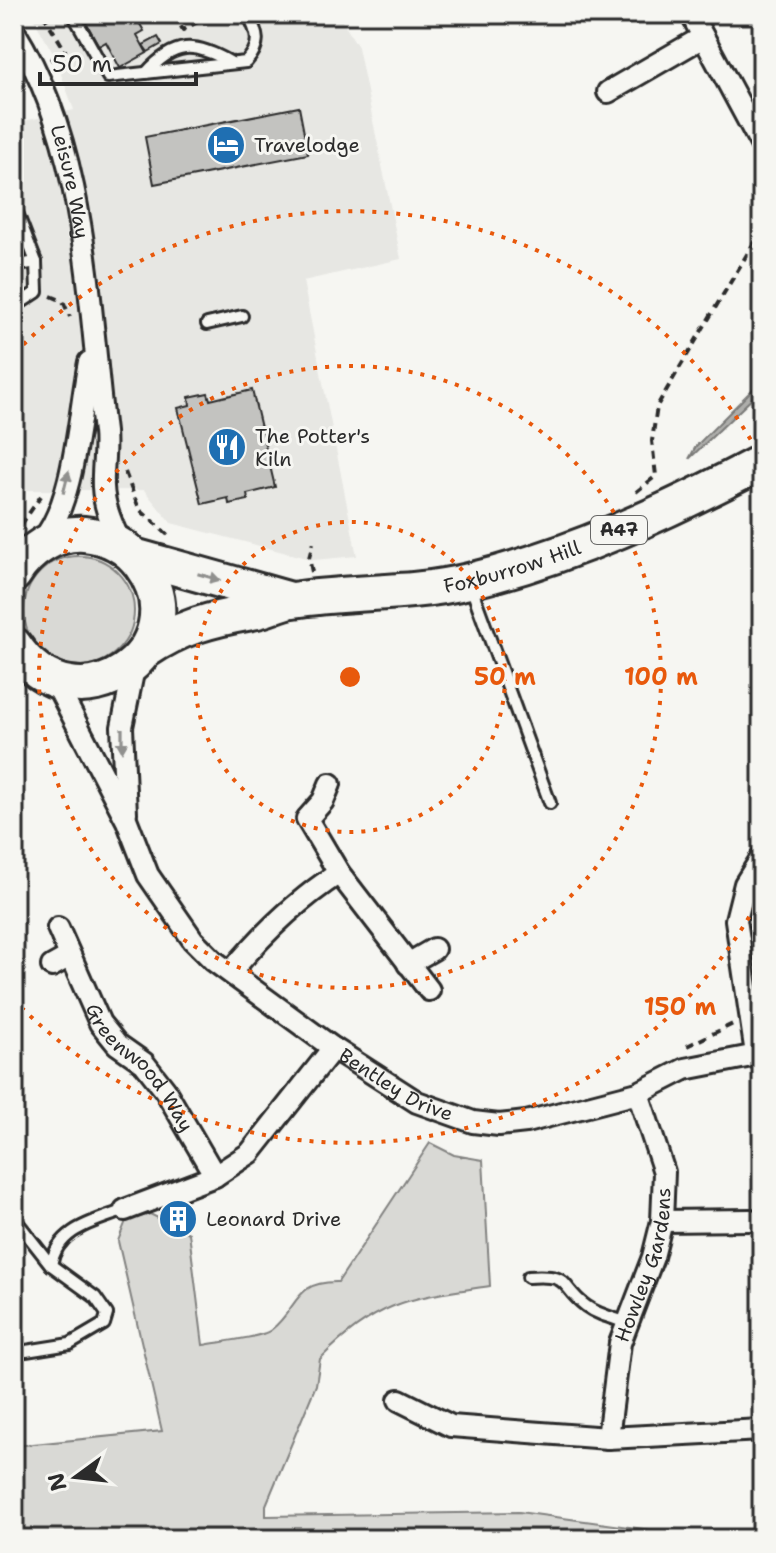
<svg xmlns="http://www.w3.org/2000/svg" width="776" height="1553" font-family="'Shantell Sans',sans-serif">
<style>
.built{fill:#e7e7e3}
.green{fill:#d9d9d5;stroke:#828280;stroke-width:2}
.water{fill:#aeaeab;stroke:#7a7a78;stroke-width:2}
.building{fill:#c3c3c0;stroke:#2b2b2b;stroke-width:2}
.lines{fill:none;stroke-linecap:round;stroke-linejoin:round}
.service-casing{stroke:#2b2b2b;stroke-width:16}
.minor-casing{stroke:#2b2b2b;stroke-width:26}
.trunk-casing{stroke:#2b2b2b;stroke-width:40}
.path{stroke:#2b2b2b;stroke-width:4;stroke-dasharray:8 6;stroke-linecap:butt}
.service{stroke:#f6f6f2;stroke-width:10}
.minor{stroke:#f6f6f2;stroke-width:20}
.trunk{stroke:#f6f6f2;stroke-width:34}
.oneway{fill:#90908e}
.ring{fill:none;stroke:#e8590c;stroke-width:4;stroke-dasharray:4 8}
.labels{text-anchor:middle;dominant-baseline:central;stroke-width:6;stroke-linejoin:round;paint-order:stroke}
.shield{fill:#f6f6f2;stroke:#686867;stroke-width:2}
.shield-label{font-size:18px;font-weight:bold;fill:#2b2b2b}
.poi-label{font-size:20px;fill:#2b2b2b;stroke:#f6f6f2;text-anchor:start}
.street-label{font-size:20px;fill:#2b2b2b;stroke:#f6f6f2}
.centre{fill:#e8590c;stroke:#f6f6f2;stroke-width:4}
.ring-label{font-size:24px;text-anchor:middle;font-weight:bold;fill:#e8590c;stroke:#f6f6f2;stroke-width:6;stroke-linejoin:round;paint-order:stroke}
</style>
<rect width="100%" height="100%" fill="#f6f6f2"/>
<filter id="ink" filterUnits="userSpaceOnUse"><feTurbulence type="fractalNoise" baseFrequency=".0125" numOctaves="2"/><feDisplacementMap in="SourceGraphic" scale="16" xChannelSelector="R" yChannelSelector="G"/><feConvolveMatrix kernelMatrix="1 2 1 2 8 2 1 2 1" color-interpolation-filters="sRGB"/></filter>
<g filter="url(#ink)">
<!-- built -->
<path class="built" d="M31 14H338L358 47 401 259 303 281 357 556 314 560 171 523 144 490H14V95L24 121 74 110 54 55Z"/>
<!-- green -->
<g class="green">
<circle cx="79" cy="611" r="55"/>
<path d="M430 1143 454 1155 483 1160 490 1286C411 1298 379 1299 320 1359L316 1385 266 1505V1516L519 1512 717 1539H14V1446L162 1431 118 1241 126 1221 150 1214 189 1233 203 1345C218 1342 261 1338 271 1330 299 1308 293 1281 338 1282Z"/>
</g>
<!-- water -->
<path class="water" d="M762 380V389L689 459 696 446Z"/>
<!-- building -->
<g class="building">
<path d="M81 14H134L144 31 137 35 147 53 120 68 106 42 99 46Z"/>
<path d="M158 37 162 44 148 52 143 45Z"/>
<path d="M299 107 308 154 154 184 145 137Z"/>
<path d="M252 390 275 487 247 494 248 500 229 504 228 498 202 504 178 408 190 405 189 397 208 393 210 400Z"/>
<path d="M181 1212 185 1222 176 1226 172 1216Z"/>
</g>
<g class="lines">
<defs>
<g id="service">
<path d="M73 14 108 77 246 62C262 45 258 34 248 14"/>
<path d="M146 73C175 41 194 42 230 62"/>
<path d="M14 205 36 262 37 292 14 307"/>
<path d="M14 266 36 262"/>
<path d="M207 324 242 316"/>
<path d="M471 587 550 803"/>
<path d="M14 1218 51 1265 95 1297 107 1314 104 1324 70 1344 26 1351"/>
<path d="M51 1265C58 1228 94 1222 125 1210"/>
<path d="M528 1277C573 1274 558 1285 586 1306 598 1315 613 1318 628 1323"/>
</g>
<g id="minor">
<path d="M691 14 762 146"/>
<path id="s1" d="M14 31C87 147 88 301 104 432 106 451 102 469 103 487 104 508 113 526 121 545"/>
<path d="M608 92 703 37"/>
<path d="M41 542C75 504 79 412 89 362"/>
<path id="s2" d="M55 682 127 821 148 875 193 940 214 961 333 1048 417 1102 473 1122 499 1125 526 1122 638 1093 685 1069 762 1054"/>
<path d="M330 784 323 801 307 819 339 873 429 990"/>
<path d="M126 813 122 727 135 663"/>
<path id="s3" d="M58 928 100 1023 117 1044 144 1063 165 1090 215 1176"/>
<path d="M408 964 434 949"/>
<path d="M52 966 70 956"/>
<path d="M231 972C263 933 296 901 339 873"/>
<path d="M756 1054 736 920 745 884 762 857"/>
<path d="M125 1210 215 1176 250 1153 333 1048"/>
<path d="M662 1221 751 1220"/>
<path d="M399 1400 451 1426 608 1438 762 1430"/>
<path id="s4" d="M608 1438 620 1343 653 1257 662 1221 664 1172 638 1093"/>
</g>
<g id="trunk">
<path d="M134 556 291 600"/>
<path d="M14 574C28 550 56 532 84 534 107 536 127 546 141 565 202 648 76 739 14 645"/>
<path id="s5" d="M145 651C180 627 212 619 252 612 266 610 279 602 293 600 352 591 411 595 469 581 572 556 669 511 762 462"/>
</g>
</defs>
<!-- service casing -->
<use href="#service" class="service-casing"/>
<!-- minor casing -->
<use href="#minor" class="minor-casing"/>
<!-- trunk casing -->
<use href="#trunk" class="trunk-casing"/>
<!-- path -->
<g class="path">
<path d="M43 14 65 50 50 60"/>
<path d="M174 14 183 30 212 14"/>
<path d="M192 14 197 22"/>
<path d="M51 296 63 301 70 317"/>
<path d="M125 472 139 509 168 535"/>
<path d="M636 492 656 476 652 441 657 406 762 229"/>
<path d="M21 525 41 496"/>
<path d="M312 572 309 558 313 543"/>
<path d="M687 1046 733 1024"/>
</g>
<!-- service -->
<use href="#service" class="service"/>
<!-- minor -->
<use href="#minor" class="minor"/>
<!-- trunk -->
<use href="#trunk" class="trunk"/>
</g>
<!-- one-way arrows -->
<defs><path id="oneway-solid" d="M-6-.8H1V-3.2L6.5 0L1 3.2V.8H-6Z" transform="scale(2)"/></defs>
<g class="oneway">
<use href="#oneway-solid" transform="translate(66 482) rotate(-76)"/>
<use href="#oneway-solid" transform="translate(209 577) rotate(16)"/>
<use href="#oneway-solid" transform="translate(122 740) rotate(90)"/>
</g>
</g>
<!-- distance rings -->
<g class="ring">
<circle cx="350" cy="677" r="155"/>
<circle cx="350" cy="677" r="311"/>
<path d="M761 896A466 466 0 0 1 15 1001M15 353A466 466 0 0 1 761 458"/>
</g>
<!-- icons -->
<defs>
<symbol id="hotel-disc" viewBox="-11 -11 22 22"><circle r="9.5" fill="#1f6fb2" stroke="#f6f6f2"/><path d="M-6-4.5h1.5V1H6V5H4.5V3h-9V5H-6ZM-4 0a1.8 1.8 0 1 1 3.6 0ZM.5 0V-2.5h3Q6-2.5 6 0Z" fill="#fff"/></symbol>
<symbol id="restaurant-disc" viewBox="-11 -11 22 22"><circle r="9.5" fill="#1f6fb2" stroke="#f6f6f2"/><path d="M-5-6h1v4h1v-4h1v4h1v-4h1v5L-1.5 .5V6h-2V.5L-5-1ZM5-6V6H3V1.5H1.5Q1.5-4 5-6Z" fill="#fff"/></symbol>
<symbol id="building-disc" viewBox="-11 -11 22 22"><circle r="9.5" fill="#1f6fb2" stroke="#f6f6f2"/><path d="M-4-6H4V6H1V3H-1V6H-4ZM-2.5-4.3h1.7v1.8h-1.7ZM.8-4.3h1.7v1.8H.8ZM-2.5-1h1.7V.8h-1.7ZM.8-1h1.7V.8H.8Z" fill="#fff"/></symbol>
</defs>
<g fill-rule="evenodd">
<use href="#hotel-disc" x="204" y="123" width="44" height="44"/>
<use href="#restaurant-disc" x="205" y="425" width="44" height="44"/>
<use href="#building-disc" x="156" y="1197" width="44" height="44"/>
</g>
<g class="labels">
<!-- shield labels -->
<rect class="shield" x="591" y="516" width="56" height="28" rx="6"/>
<g class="shield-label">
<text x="619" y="530">A47</text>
</g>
<!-- poi labels -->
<g class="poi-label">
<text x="254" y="145">Travelodge</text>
<text x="255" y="436">The Potter's<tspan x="255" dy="23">Kiln</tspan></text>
<text x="206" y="1219">Leonard Drive</text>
</g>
<!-- street labels -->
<g class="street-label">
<text stroke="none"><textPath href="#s1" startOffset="162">Leisure Way</textPath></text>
<text stroke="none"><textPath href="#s5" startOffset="380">Foxburrow Hill</textPath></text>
<text stroke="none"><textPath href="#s3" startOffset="164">Greenwood Way</textPath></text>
<text stroke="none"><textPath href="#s2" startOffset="544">Bentley Drive</textPath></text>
<text stroke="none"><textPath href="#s4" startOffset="178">Howley Gardens</textPath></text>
</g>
</g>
<circle cx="350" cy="677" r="12" class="centre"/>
<g class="ring-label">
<text x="505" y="685">50 m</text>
<text x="661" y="685">100 m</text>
<text x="680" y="1015">150 m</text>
</g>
<!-- margin -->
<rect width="776" height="1553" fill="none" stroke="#f6f6f2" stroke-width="48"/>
<rect x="24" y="24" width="728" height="1505" fill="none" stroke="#2b2b2b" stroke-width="3" filter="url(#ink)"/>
<!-- north arrow -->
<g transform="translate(76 1477) rotate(255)" stroke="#f6f6f2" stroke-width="6" paint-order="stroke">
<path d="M0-6L14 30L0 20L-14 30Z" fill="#2b2b2b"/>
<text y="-12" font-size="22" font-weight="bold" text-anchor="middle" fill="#2b2b2b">N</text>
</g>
<!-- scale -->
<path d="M40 72v12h156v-12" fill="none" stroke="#2b2b2b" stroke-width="4"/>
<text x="52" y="72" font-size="24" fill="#2b2b2b" stroke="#f6f6f2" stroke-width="6" paint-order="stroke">50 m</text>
</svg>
